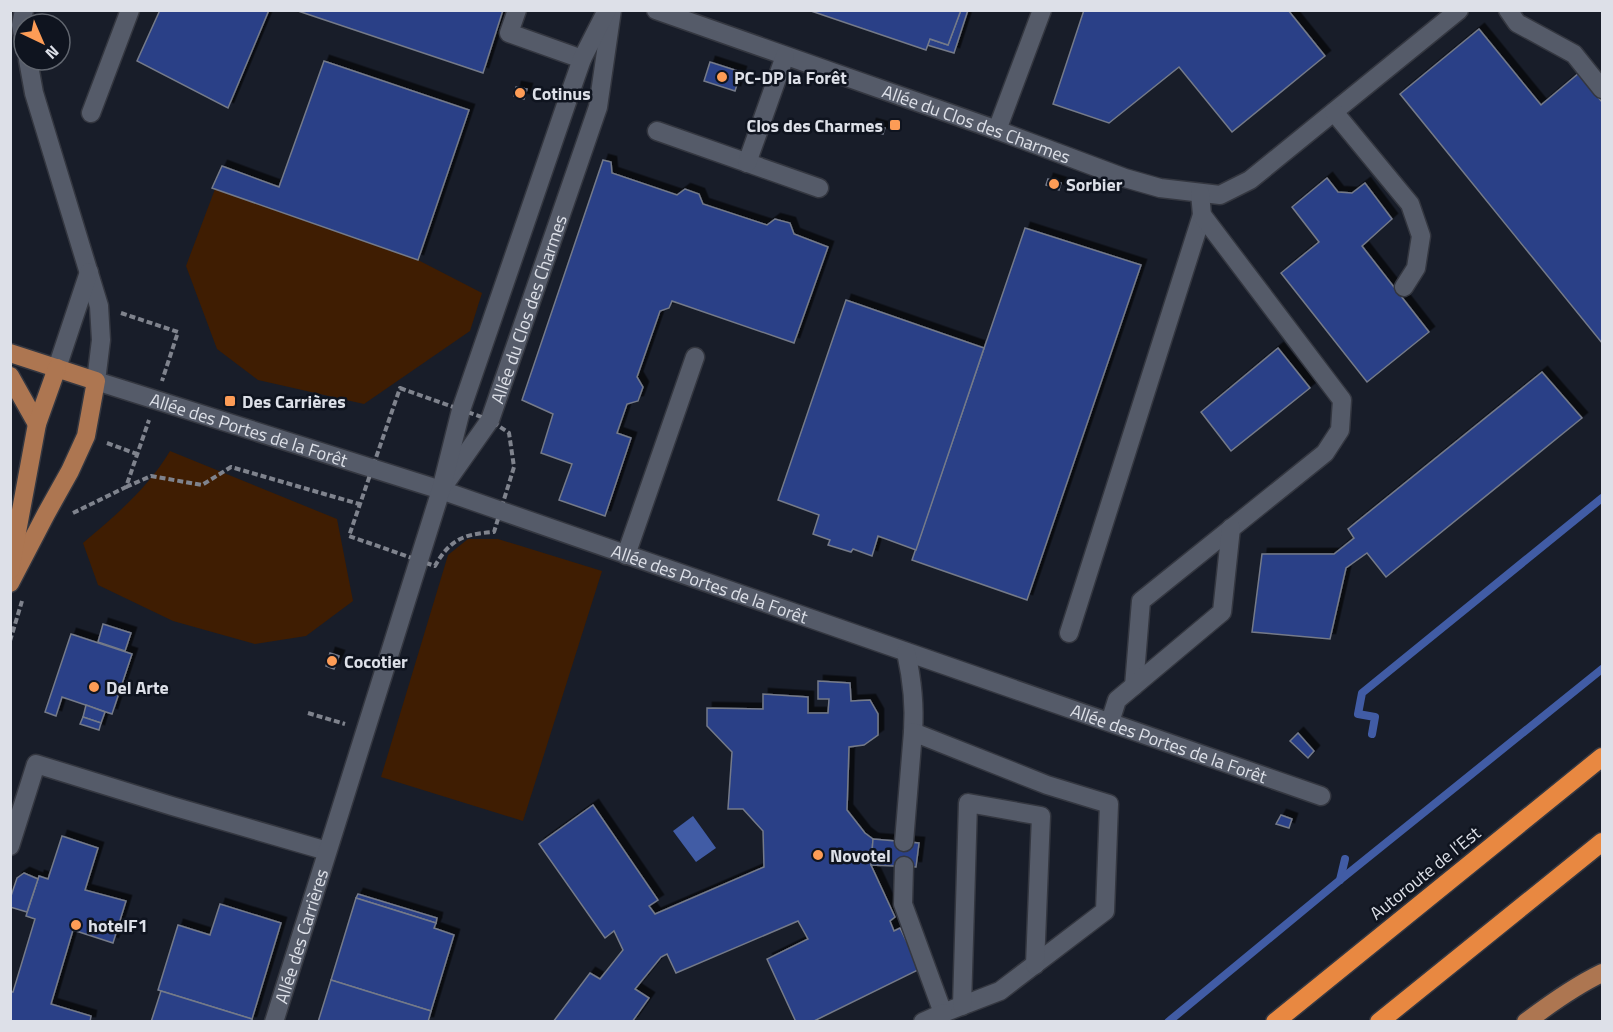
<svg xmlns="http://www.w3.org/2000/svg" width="1613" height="1032" font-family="'Titillium Web',sans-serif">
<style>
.green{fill:#3f1d02}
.water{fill:#415ca5}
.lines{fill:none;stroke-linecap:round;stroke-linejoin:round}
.stream{stroke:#415ca5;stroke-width:8}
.building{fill:#294087;stroke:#747a89;stroke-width:1.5;filter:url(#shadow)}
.minor-casing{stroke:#343740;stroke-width:21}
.major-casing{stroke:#343740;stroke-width:21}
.highway-casing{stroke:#343740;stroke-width:21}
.path{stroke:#7f838d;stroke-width:4;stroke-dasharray:6 3;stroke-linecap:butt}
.minor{stroke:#555b69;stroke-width:18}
.major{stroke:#ad7651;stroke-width:18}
.highway{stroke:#e88841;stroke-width:18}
.poi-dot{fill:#fd9c56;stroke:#0f141f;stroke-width:2}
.labels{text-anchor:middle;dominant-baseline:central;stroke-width:5;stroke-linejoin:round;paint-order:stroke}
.poi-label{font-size:18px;font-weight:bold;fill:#dde0e8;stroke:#0f141f;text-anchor:start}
.street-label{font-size:18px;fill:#dde0e8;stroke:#0f141f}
</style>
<defs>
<filter id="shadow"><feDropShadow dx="5.5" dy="-5.5" stdDeviation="0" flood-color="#0009"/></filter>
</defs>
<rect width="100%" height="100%" fill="#181d29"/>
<!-- green -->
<g class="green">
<path d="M215 189 418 260 482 293 470 331 364 404 258 380 217 349 186 266Z"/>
<path d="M170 451 337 519 353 601 306 636 255 644 173 621 98 585 83 543C116 515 148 488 170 451Z"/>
<path d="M468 539H498L602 571 523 821 381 777 448 555Z"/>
</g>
<!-- water -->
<path class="water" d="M693 816 716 848 696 862 673 831Z"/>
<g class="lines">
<!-- stream -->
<g class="stream">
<path d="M1372 734 1375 717 1358 714 1362 693 1602 498"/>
<path d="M1340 880 1345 859"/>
<path d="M1168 1022 1340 880 1602 669"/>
</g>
</g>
<!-- building -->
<g class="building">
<path d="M160 10H269L228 108 137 61Z"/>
<path d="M295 10H503L483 73Z"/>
<path d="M961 10H968L954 53 927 45 930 39 948 45Z"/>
<path d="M961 10 948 45 930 39 926 50 811 11Z"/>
<path d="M1084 10H1288L1325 56 1232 132 1179 67 1109 123 1053 104Z"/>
<path d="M1479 29 1541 105 1579 73 1602 102V343L1400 94Z"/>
<path d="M324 61 469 110 418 260 212 188 222 166 279 187Z"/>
<path d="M710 62 741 72 735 91 704 81Z"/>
<path d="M516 87 527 89 524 99 514 96Z"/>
<path d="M871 124 885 128 883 134 869 130Z"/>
<path d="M603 160 611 162 612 173 677 195 685 189 699 194 703 204 767 225 775 219 790 223 794 234 828 247 794 343 672 301 669 308 660 311 637 377 643 387 638 401 627 404 617 433 631 438 605 516 559 500 572 464 541 453 553 414 522 400Z"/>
<path d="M1327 178 1338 192 1352 193 1365 183 1392 219 1362 246 1429 332 1367 382 1281 273 1319 242 1292 207Z"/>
<path d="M1048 179 1061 183 1059 190 1046 185Z"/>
<path d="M1025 228 1141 265 1027 600 912 560Z"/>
<path d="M846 300 984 348 916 550 878 536 872 556 853 549 851 552 828 545 830 540 813 534 819 515 778 500Z"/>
<path d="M1278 348 1310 388 1231 451 1201 412Z"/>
<path d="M1542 372 1582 418 1386 577 1367 553 1346 568 1330 639 1252 632 1262 554H1334L1354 538 1348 529Z"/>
<path d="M103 624 131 633 125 651 98 642Z"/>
<path d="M71 634 132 654 112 714 62 697 56 716 45 712Z"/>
<path d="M330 653 339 656 334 669 326 666Z"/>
<path d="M818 681 850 683 851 701 870 700 878 714V735L864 745 849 747 847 810 865 833 873 839 871 865 895 917 890 921 894 931 900 928 920 969 812 1022H796L767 959 808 939 798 921 676 973 667 954 661 957 635 989 649 998 632 1022H553L590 973 600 979 623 950 614 931 605 938 539 844 593 805 658 900 649 906 655 914 764 867 763 831 743 809H728L732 752 707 726V708L763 709V694L808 697V713H828L829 699H818Z"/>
<path d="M86 705 105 712 101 723 83 717Z"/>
<path d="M83 717 101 723 99 730 80 724Z"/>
<path d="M1298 733 1314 751 1308 758 1290 741Z"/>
<path d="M1281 815 1292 819 1289 828 1276 824Z"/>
<path d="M62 836 98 848 85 890 126 901 113 943 73 930 51 1004 91 1016 90 1022H10V992H13L35 919 26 916 39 876 48 879Z"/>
<path d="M873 839 919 843 916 867 871 865Z"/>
<path d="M24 873 38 879 27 912 10 907V899L17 878Z"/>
<path d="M358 894 437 918 436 923 356 898Z"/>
<path d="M356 898 436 923 434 928 454 935 431 1011 331 980Z"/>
<path d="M220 904 281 923 252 1019 158 990 178 925 210 935Z"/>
<path d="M331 980 431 1011 428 1022H318Z"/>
<path d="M161 991 252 1019 251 1022H151Z"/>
</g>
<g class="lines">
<defs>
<g id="minor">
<path d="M517 10 509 33 582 59"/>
<path id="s1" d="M656 10 997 130 1125 178 1160 188 1220 195 1250 180 1459 10"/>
<path d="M1508 10 1517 23 1574 54 1602 89"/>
<path d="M24 40 21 25 24 10"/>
<path id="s2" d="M28 60 34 93 99 306 101 340 96 381 441 490 1321 796"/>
<path d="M1334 112 1410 204 1421 236 1416 268 1404 287"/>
<path d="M91 113 130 10"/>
<path d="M997 130 1042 10"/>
<path d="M657 131 819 188"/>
<path d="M747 163 785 56"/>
<path d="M57 368 89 272"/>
<path id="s3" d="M447 481 490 420 598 107 612 10"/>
<path d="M626 555 695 357"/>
<path d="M1069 633 1202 215"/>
<path d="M906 652C912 679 915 705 913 732"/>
<path d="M1134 686 1141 601 1325 453 1340 430 1342 400 1202 215 1200 193"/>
<path d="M1110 722 1117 700 1222 612 1231 528"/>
<path d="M10 846 36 764 172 806 327 851"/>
<path d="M904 866 903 904 943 1013 1000 991 1105 911 1109 804 1047 785 913 732 904 842"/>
<path d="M962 1006 968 803 1041 816 1035 965"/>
<path id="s4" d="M274 1022 441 490 461 410 569 96 582 59 607 10"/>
<path d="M923 1022 943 1013"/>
</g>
<g id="major">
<path d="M10 353 96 381 86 436 70 471 46 514 10 583"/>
<path d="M10 376 37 424"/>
<path d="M10 570 37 424 57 368"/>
<path d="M1526 1022C1551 1003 1575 986 1602 973"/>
</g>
<g id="highway">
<path d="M1275 1022 1602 757"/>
<path d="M1379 1022 1602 842"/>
</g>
</defs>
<!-- minor casing -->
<use href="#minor" class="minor-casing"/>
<!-- major casing -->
<use href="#major" class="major-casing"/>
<!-- highway casing -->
<use href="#highway" class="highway-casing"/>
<!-- path -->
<g class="path">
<path d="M121 313 178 332 162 381"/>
<path d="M400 388 490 420 509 433 514 467 494 532C464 534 450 539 435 566L349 536Z"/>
<path d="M107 443 137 454"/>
<path d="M126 487 151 476 202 485 231 467 359 504"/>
<path d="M73 513 126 487 149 420"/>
<path d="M10 641 22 601"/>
<path d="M308 713 345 724"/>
</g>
<!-- minor -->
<use href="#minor" class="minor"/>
<!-- major -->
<use href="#major" class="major"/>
<!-- highway -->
<use href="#highway" class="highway"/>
</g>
<!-- markers -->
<g class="poi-dot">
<circle cx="722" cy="77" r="6"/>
<circle cx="520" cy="93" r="6"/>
<rect x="889" y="119" width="12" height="12" rx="3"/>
<circle cx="1054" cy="184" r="6"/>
<rect x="224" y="395" width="12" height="12" rx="3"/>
<circle cx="332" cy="661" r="6"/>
<circle cx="94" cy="687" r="6"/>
<circle cx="818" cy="855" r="6"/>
<circle cx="76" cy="925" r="6"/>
</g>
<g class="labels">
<!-- poi labels -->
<g class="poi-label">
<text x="734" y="77">PC-DP la Forêt</text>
<text x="532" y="93">Cotinus</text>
<text x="883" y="125" text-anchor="end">Clos des Charmes</text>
<text x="1066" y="184">Sorbier</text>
<text x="242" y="401">Des Carrières</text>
<text x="344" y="661">Cocotier</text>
<text x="106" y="687">Del Arte</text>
<text x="830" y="855">Novotel</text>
<text x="88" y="925">hotelF1</text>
</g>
<!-- street labels -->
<g class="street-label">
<text stroke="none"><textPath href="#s1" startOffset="340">Allée du Clos des Charmes</textPath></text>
<text stroke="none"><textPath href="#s3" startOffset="192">Allée du Clos des Charmes</textPath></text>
<text stroke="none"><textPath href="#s2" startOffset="492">Allée des Portes de la Forêt</textPath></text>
<text stroke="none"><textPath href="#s2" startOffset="978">Allée des Portes de la Forêt</textPath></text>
<text stroke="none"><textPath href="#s2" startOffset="1464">Allée des Portes de la Forêt</textPath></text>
<text transform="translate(1425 873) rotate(-39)">Autoroute de l’Est</text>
<text stroke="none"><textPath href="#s4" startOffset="90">Allée des Carrières</textPath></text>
</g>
</g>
<!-- border -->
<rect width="1613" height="1032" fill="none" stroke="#dde0e8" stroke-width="24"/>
<!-- north arrow -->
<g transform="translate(42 42) rotate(136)"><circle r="28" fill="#0f141f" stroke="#61666f" stroke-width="1.5"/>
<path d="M0-4.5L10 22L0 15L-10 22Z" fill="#fd9c56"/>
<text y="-9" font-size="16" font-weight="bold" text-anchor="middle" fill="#dde0e8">N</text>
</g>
</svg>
